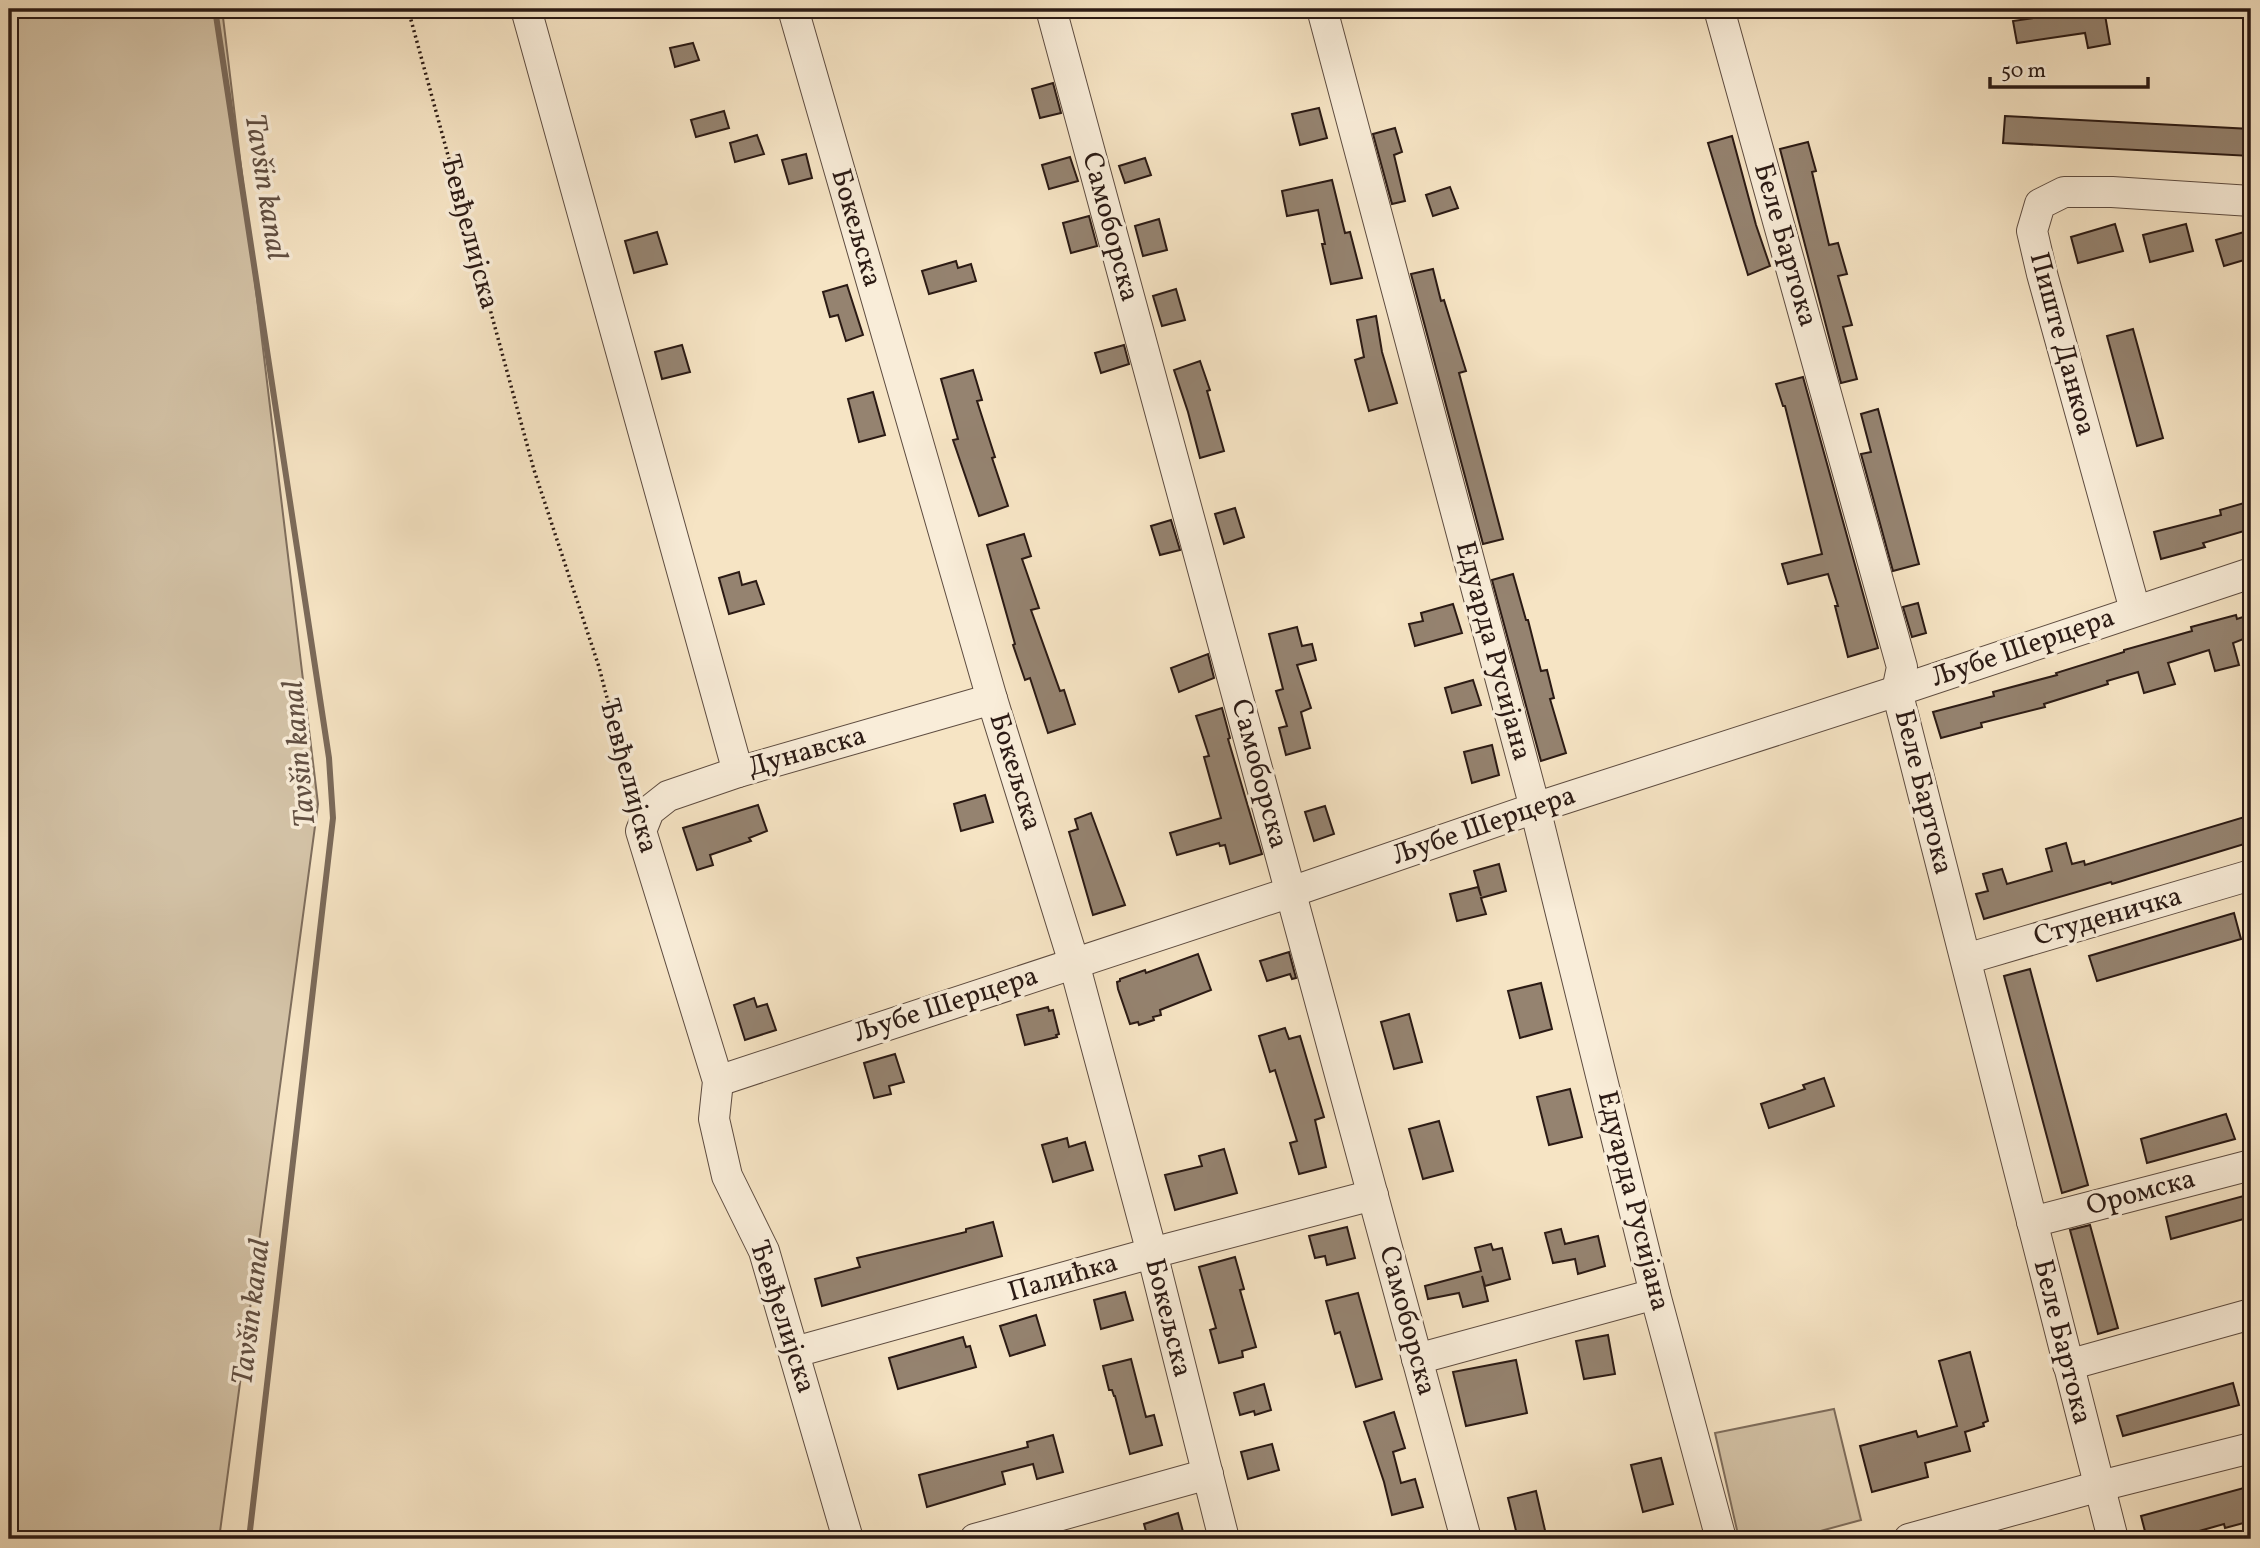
<svg xmlns="http://www.w3.org/2000/svg" width="2260" height="1548" font-family="Vollkorn,serif">
<style>
.green{fill:#d3c2a6;stroke:#7f6e5d;stroke-width:2}
.lines{fill:none;stroke-linecap:round;stroke-linejoin:round}
.stream{stroke:#7b6a5a;stroke-width:6}
.building{fill:#958370;stroke:#2b1a14;stroke-width:2}
.minor-casing{stroke:#5e4c40;stroke-width:32}
.path{stroke:#2b1a14;stroke-width:3.5;stroke-dasharray:2 3.5;stroke-linecap:butt}
.minor{stroke:#f9edd9;stroke-width:30}
.labels{text-anchor:middle;dominant-baseline:central;stroke-width:7;stroke-linejoin:round;paint-order:stroke}
.street-label{font-size:28px;fill:#2b1a14;stroke:#f9edd9}
.water-label{font-size:30px;font-style:italic;fill:#614f42;stroke:#f9edd9}
</style>
<rect width="100%" height="100%" fill="#f6e4c4"/>
<filter id="stains"><feTurbulence type="fractalNoise" baseFrequency=".00286" numOctaves="4"/><feColorMatrix values="0 0 0 0 .2 0 0 0 0 .09 0 0 0 0 .02 0 0 0 .5 -.17"/></filter>
<radialGradient id="worn" r=".72"><stop offset=".6" stop-color="#630" stop-opacity="0"/><stop offset="1" stop-color="#630" stop-opacity=".3"/></radialGradient>
<!-- green -->
<g class="green">
<path d="M9 9H222L318 804 219 1539H9Z"/>
<path d="M1834 1409 1861 1520 1791 1539H1739L1715 1433Z"/>
</g>
<g class="lines">
<!-- stream -->
<path class="stream" d="M215 9 329 758 333 818 249 1539"/>
</g>
<!-- building -->
<g class="building">
<path d="M2081 9H2104L2110 44 2088 48 2085 33 2017 43 2013 21 2082 11Z"/>
<path d="M693 43 699 60 675 67 670 48Z"/>
<path d="M1053 83 1061 113 1040 118 1032 89Z"/>
<path d="M1319 108 1327 138 1300 145 1292 114Z"/>
<path d="M724 111 729 128 696 137 691 120Z"/>
<path d="M2005 116 2251 129V156L2003 143Z"/>
<path d="M1395 128 1402 152 1394 155 1405 201 1392 204 1373 134Z"/>
<path d="M757 135 764 154 735 162 730 143Z"/>
<path d="M1732 136 1756 225 1770 266 1748 275 1708 143Z"/>
<path d="M1808 142 1816 171 1812 172 1829 245 1838 243 1847 274 1838 276 1852 325 1843 327 1857 379 1841 383 1780 149Z"/>
<path d="M806 154 812 178 789 184 782 160Z"/>
<path d="M1070 157 1078 181 1049 189 1042 165Z"/>
<path d="M1145 158 1151 175 1125 183 1119 166Z"/>
<path d="M1332 180 1345 233 1350 232 1362 278 1331 284 1322 244H1325L1318 210 1287 216 1282 191Z"/>
<path d="M1450 187 1458 208 1433 216 1426 195Z"/>
<path d="M1089 216 1097 246 1071 253 1063 223Z"/>
<path d="M1159 219 1167 250 1143 256 1135 226Z"/>
<path d="M2115 224 2123 251 2078 263 2071 237Z"/>
<path d="M2186 224 2193 251 2150 262 2143 235Z"/>
<path d="M2251 230V258L2224 266 2216 240Z"/>
<path d="M657 232 667 264 634 273 625 241Z"/>
<path d="M956 261 958 268 971 264 976 281 929 294 922 271Z"/>
<path d="M1433 269 1441 301 1444 300 1466 371 1459 373 1503 539 1483 544 1411 274Z"/>
<path d="M847 285 863 335 846 341 838 315 830 317 823 292Z"/>
<path d="M1176 289 1185 320 1162 326 1153 296Z"/>
<path d="M1376 316 1382 352 1397 403 1369 411 1355 360 1364 357 1357 320Z"/>
<path d="M2133 329 2163 438 2137 446 2107 336Z"/>
<path d="M682 345 690 372 662 379 655 352Z"/>
<path d="M1124 345 1129 364 1101 373 1095 353Z"/>
<path d="M1200 361 1210 390 1207 391 1224 451 1200 458 1188 412 1174 370Z"/>
<path d="M973 370 982 400 977 401 995 457 992 458 1008 506 979 516 953 440 958 439 941 379Z"/>
<path d="M1803 377 1878 648 1848 657 1835 606H1838L1828 574 1788 584 1782 564 1822 554 1785 406H1783L1776 384Z"/>
<path d="M873 392 885 435 859 442 848 399Z"/>
<path d="M1878 409 1919 564 1893 571 1861 454 1871 452 1861 414Z"/>
<path d="M2251 501V529L2203 543 2205 547 2161 559 2154 532 2221 515 2220 510Z"/>
<path d="M1235 508 1244 537 1224 544 1215 514Z"/>
<path d="M1171 520 1180 550 1160 555 1151 526Z"/>
<path d="M1024 534 1031 556 1022 559 1039 608 1031 610 1060 691 1064 690 1075 724 1048 733 1030 678 1025 680 1013 645 1015 644 987 545Z"/>
<path d="M739 572 742 585 756 581 764 604 729 614 719 578Z"/>
<path d="M1513 574 1526 620H1528L1541 671 1547 670 1554 698 1550 699 1566 753 1541 761 1492 580Z"/>
<path d="M1918 603 1926 633 1912 637 1903 607Z"/>
<path d="M1453 604 1462 633 1415 646 1409 624 1423 621 1421 613Z"/>
<path d="M2236 615 2237 619 2249 615 2251 625V636L2233 643 2239 665 2215 671 2209 650 2168 663 2175 684 2144 693 2138 672 2107 681 2108 684 2044 704 2045 707 1981 723 1982 727 1941 738 1933 712 1994 696 1993 692 2057 675 2056 673 2124 652V650L2192 631 2191 627Z"/>
<path d="M1297 627 1302 646 1312 644 1316 660 1297 665 1311 708 1301 712 1310 748 1286 755 1279 728 1287 726 1276 691 1283 689 1269 634Z"/>
<path d="M1208 654 1214 678 1179 692 1171 668Z"/>
<path d="M1473 680 1481 705 1452 713 1445 688Z"/>
<path d="M1222 708 1230 738 1228 739 1262 854 1230 864 1225 845 1220 846 1219 843 1177 855 1170 833 1221 818 1204 757 1209 756 1196 716Z"/>
<path d="M1492 745 1499 775 1472 783 1464 752Z"/>
<path d="M985 795 993 822 961 831 954 804Z"/>
<path d="M758 805 767 831 749 838 751 841 710 855 713 865 697 870 683 828Z"/>
<path d="M1325 806 1334 834 1314 841 1305 812Z"/>
<path d="M1091 813 1125 905 1093 915 1069 832 1078 829 1075 819Z"/>
<path d="M2251 815V842L2112 884 2111 882 1984 919 1976 894 1988 891 1983 874 2002 869 2007 884 2052 871 2046 849 2066 843 2072 864 2084 861 2085 865Z"/>
<path d="M1499 864 1506 891 1481 898 1486 914 1457 921 1450 894 1478 887 1481 896 1474 871Z"/>
<path d="M2234 913 2241 939 2097 981 2089 956Z"/>
<path d="M1289 952 1296 978 1292 979 1290 974 1267 981 1260 961Z"/>
<path d="M1198 954 1211 990 1160 1010 1161 1015 1153 1017 1154 1020 1139 1025 1138 1022 1130 1024 1118 989 1117 982 1120 981V979L1145 970 1146 973Z"/>
<path d="M2030 969 2088 1185 2062 1193 2004 976Z"/>
<path d="M1541 983 1552 1029 1520 1038 1508 991Z"/>
<path d="M754 998 757 1007 767 1004 776 1030 745 1040 734 1005Z"/>
<path d="M1048 1007 1049 1011 1053 1010 1059 1034 1056 1035 1057 1037 1025 1045 1017 1015Z"/>
<path d="M1409 1014 1422 1062 1394 1069 1381 1022Z"/>
<path d="M1285 1028 1289 1039 1300 1036 1324 1117 1315 1120 1326 1167 1299 1174 1290 1143 1297 1141 1275 1070 1270 1072 1259 1036Z"/>
<path d="M895 1054 904 1082 889 1086 891 1094 874 1098 864 1063Z"/>
<path d="M1824 1078 1834 1106 1769 1128 1761 1104 1805 1089 1803 1085Z"/>
<path d="M1570 1089 1582 1137 1549 1145 1537 1097Z"/>
<path d="M2226 1114 2235 1139 2147 1163 2141 1139Z"/>
<path d="M1439 1121 1453 1171 1423 1179 1409 1129Z"/>
<path d="M1067 1138 1069 1147 1085 1142 1093 1170 1053 1182 1042 1145Z"/>
<path d="M1224 1149 1237 1193 1175 1210 1165 1175 1202 1166 1199 1156Z"/>
<path d="M2251 1194V1217L2171 1239 2166 1217Z"/>
<path d="M993 1222 1002 1256 822 1306 815 1279 860 1267 857 1258 966 1232V1229Z"/>
<path d="M2090 1225 2118 1328 2098 1334 2070 1230Z"/>
<path d="M1347 1227 1355 1258 1327 1265 1325 1256 1315 1258 1309 1236Z"/>
<path d="M1561 1229 1565 1244 1598 1236 1605 1266 1578 1274 1575 1259 1553 1263 1545 1233Z"/>
<path d="M1491 1244 1493 1250 1502 1248 1510 1279 1485 1286 1482 1276 1488 1301 1463 1307 1459 1293 1428 1299 1425 1286 1481 1271 1475 1248Z"/>
<path d="M1235 1257 1244 1289 1240 1290 1256 1347 1242 1351 1243 1357 1219 1363 1210 1330 1216 1328 1199 1267Z"/>
<path d="M1125 1292 1133 1320 1101 1329 1094 1300Z"/>
<path d="M1358 1293 1382 1379 1356 1387 1340 1332 1335 1334 1326 1301Z"/>
<path d="M1036 1315 1045 1345 1010 1356 1000 1326Z"/>
<path d="M1608 1335 1615 1374 1584 1379 1576 1341Z"/>
<path d="M963 1337 966 1347 970 1346 976 1367 898 1389 889 1358Z"/>
<path d="M1970 1352 1988 1421 1983 1423 1984 1426 1965 1432 1970 1451 1925 1463 1928 1477 1872 1492 1860 1446 1916 1431 1918 1437 1957 1426 1939 1361Z"/>
<path d="M1131 1359 1146 1417 1154 1415 1162 1445 1130 1454 1115 1396H1114L1112 1390H1109L1103 1366Z"/>
<path d="M1516 1360 1527 1413 1466 1426 1453 1372Z"/>
<path d="M2233 1383 2239 1405 2123 1436 2117 1416Z"/>
<path d="M1264 1384 1271 1410 1255 1415 1254 1411 1240 1415 1234 1393Z"/>
<path d="M1394 1412 1405 1448 1393 1452 1401 1483 1415 1479 1423 1507 1392 1515 1384 1482 1364 1422Z"/>
<path d="M1053 1435 1063 1472 1037 1479 1033 1464 1002 1472 1005 1484 927 1507 919 1475 1028 1447 1027 1442Z"/>
<path d="M1272 1444 1279 1470 1248 1479 1241 1452Z"/>
<path d="M1661 1458 1673 1504 1643 1512 1631 1465Z"/>
<path d="M2251 1486V1521L2225 1528 2224 1524 2185 1535 2186 1539H2147L2141 1516Z"/>
<path d="M1536 1491 1547 1539H1518L1508 1498Z"/>
<path d="M1178 1513 1185 1539H1148L1144 1524Z"/>
</g>
<g class="lines">
<defs>
<g id="minor">
<path d="M526 9 738 772"/>
<path d="M793 9 992 699 1074 963 1152 1253 1224 1539"/>
<path d="M1051 9 1466 1539"/>
<path d="M1322 9 1535 808 1655 1294 1721 1539"/>
<path d="M1719 9 1902 667 1897 691 2113 1539"/>
<path d="M2135 610 2042 274 2032 231 2040 204 2064 192H2112L2251 201"/>
<path d="M1966 959 2251 875"/>
<path d="M718 1081 1291 892 1535 808 1897 691 2251 573"/>
<path d="M2032 1222 2251 1165"/>
<path d="M795 1352 1152 1253 1373 1195"/>
<path d="M1417 1359 1655 1294"/>
<path d="M2068 1365 2251 1314"/>
<path d="M848 1539 764 1251 727 1176 714 1119 718 1081 641 831 649 811 668 796 738 772 992 699"/>
<path d="M975 1539 1208 1474"/>
<path d="M1909 1539 2100 1486 2251 1448"/>
</g>
</defs>
<!-- minor casing -->
<use href="#minor" class="minor-casing"/>
<!-- path -->
<path class="path" d="M408 9 534 470 599 667 632 794"/>
<!-- minor -->
<use href="#minor" class="minor"/>
</g>
<g class="labels">
<!-- street labels -->
<g class="street-label">
<text transform="translate(1110 227) rotate(75)">Самоборска</text>
<text transform="translate(856 228) rotate(74)">Бокељска</text>
<text transform="translate(469 232) rotate(75)">Ђевђелијска</text>
<text transform="translate(1785 245) rotate(74)">Беле Бартока</text>
<text transform="translate(2062 344) rotate(75)">Пиште Данкоа</text>
<text transform="translate(2023 648) rotate(-19)">Љубе Шерцера</text>
<text transform="translate(1493 651) rotate(75)">Едуарда Русијана</text>
<text transform="translate(807 752) rotate(-16)">Дунавска</text>
<text transform="translate(1015 772) rotate(73)">Бокељска</text>
<text transform="translate(1259 774) rotate(75)">Самоборска</text>
<text transform="translate(628 776) rotate(75)">Ђевђелијска</text>
<text transform="translate(1923 792) rotate(76)">Беле Бартока</text>
<text transform="translate(1484 826) rotate(-19)">Љубе Шерцера</text>
<text transform="translate(2108 917) rotate(-16)">Студеничка</text>
<text transform="translate(946 1005) rotate(-18)">Љубе Шерцера</text>
<text transform="translate(2141 1193) rotate(-15)">Оромска</text>
<text transform="translate(1633 1201) rotate(76)">Едуарда Русијана</text>
<text transform="translate(1063 1278) rotate(-16)">Палићка</text>
<text transform="translate(782 1317) rotate(72)">Ђевђелијска</text>
<text transform="translate(1168 1318) rotate(76)">Бокељска</text>
<text transform="translate(1407 1321) rotate(75)">Самоборска</text>
<text transform="translate(2062 1342) rotate(76)">Беле Бартока</text>
</g>
<!-- water labels -->
<g class="water-label">
<text transform="translate(265 187) rotate(81)">Tavšin kanal</text>
<text transform="translate(300 754) rotate(-95)">Tavšin kanal</text>
<text transform="translate(252 1312) rotate(-83)">Tavšin kanal</text>
</g>
</g>
<!-- margin -->
<rect width="2260" height="1548" fill="none" stroke="#f6e4c4" stroke-width="35"/>
<rect x="10" y="10" width="2239" height="1527" fill="none" stroke="#2b1a14" stroke-width="3.5"/>
<rect x="18" y="18" width="2225" height="1513" fill="none" stroke="#2b1a14" stroke-width="2"/>
<!-- scale -->
<path d="M1990 77v10h158v-10" fill="none" stroke="#2b1a14" stroke-width="3.5"/>
<text x="2001" y="77" font-size="21" fill="#2b1a14" stroke="#f9edd9" stroke-width="5" paint-order="stroke">50 m</text>
<rect width="100%" height="100%" filter="url(#stains)"/>
<rect width="100%" height="100%" fill="url(#worn)"/>
</svg>
